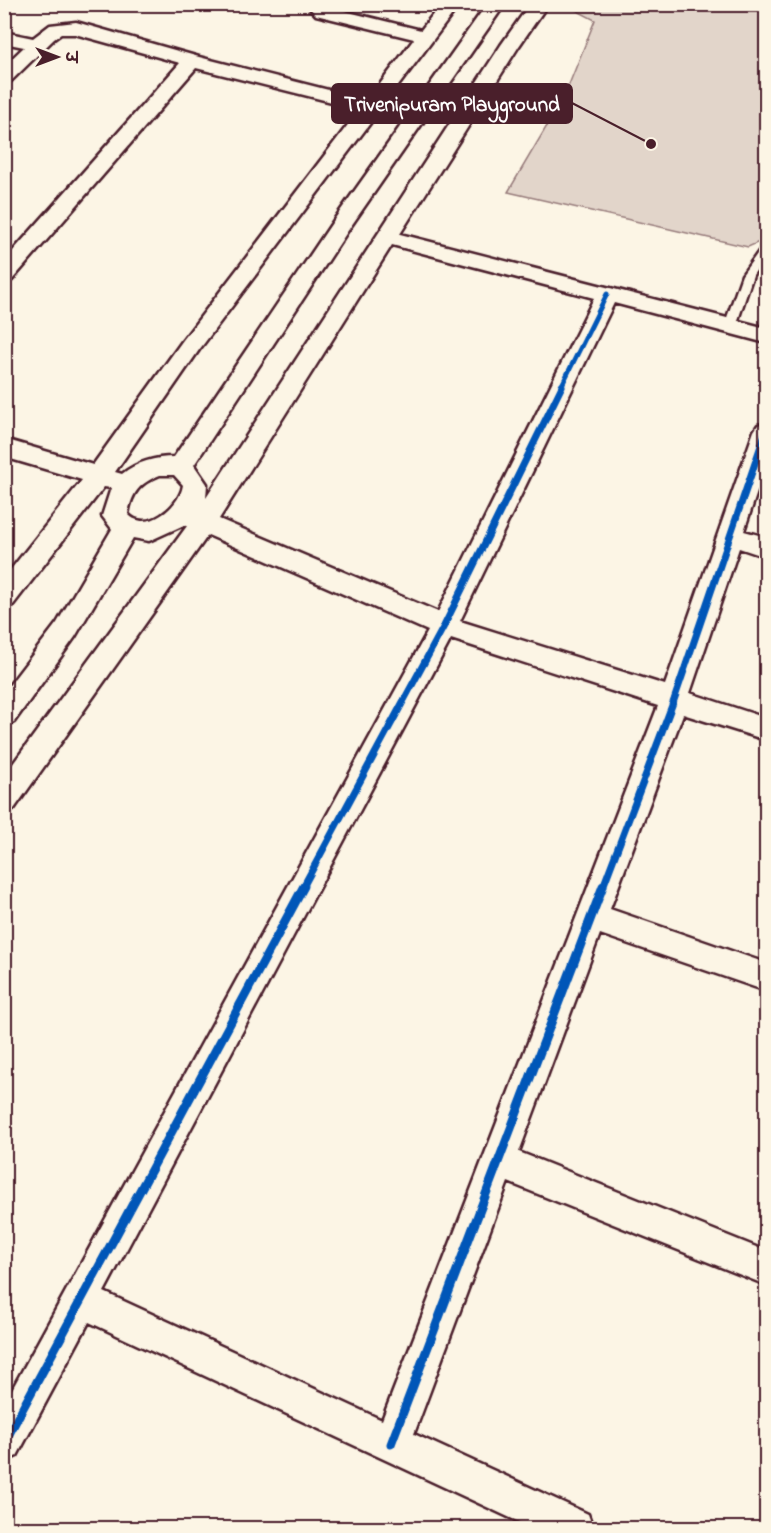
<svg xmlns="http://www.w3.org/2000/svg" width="771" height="1533" font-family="'Indie Flower','Playpen Sans Deva',sans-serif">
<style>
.green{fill:#e2d5ca;stroke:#967a7a;stroke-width:1.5}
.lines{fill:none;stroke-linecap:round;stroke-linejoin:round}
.lane-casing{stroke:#4a1f2b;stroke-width:5}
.street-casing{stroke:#4a1f2b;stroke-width:5}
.lane{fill:#fcf5e5;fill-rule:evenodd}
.street{fill:#fcf5e5;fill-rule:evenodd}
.cycleway-far2-casing{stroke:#fcf5e5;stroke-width:8}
.cycleway-far1-casing{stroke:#fcf5e5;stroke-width:10}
.cycleway-casing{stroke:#fcf5e5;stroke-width:13}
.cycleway-far2{stroke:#0057b8;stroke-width:5}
.cycleway-far1{stroke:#0057b8;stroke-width:7}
.cycleway{stroke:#0057b8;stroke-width:9}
.leader{fill:none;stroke:#4a1f2b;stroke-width:2}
.callout-dot{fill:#4a1f2b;stroke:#fcf5e5;stroke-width:2}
.callout{fill:#4a1f2b;stroke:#4a1f2b;stroke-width:2}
.callout-label{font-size:21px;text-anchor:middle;font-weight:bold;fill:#fff}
</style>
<rect width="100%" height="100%" fill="#fcf5e5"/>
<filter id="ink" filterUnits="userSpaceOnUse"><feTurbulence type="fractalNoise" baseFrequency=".0167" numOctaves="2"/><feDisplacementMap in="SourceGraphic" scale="12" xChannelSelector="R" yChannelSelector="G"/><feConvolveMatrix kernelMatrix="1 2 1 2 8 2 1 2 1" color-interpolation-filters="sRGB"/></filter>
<g filter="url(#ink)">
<!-- green -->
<path class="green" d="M572 5H766V239L748 247 508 192 564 97 595 20 570 7Z"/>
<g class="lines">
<defs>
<path id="lane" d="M762 247H766V256L753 275 736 326 734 329H726L724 326 742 275Z"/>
<path id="street" d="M306 4H326L328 7 421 30 441 4H460L199 350 115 472 122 474C137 462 155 457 174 457L336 217 487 4H505L351 226 194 465 207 484 206 498 501 45 530 4H548L519 46 400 234 766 328V343L614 303 460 621 665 685 754 431 758 425 766 423V465L744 531 766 537V557L739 548 690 693 766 718V740L683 714 610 909 766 963V991L600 934 519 1152 766 1251V1285L508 1182 414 1434 588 1514 593 1528H532L89 1322 17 1456 4 1462V1404L428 631 208 535 14 809 4 812V776L187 526 184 525 149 541 133 538 75 637 14 722 4 725V692L57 623 112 529 102 516 111 488 104 487 13 605 4 608V578L82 480 4 457V439L93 465 183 340 360 109 196 68 12 280 4 282V261L180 63 75 34H61L54 39 11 81 4 83V66L24 47 4 43V32L33 38 50 25 76 22 199 57 368 100 414 39 316 15ZM392 245 594 298 438 612 219 519ZM160 475H174L183 485C180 507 146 534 128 514 132 492 140 483 160 475ZM451 639 658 706 382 1420 104 1292Z"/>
</defs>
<!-- lane casing -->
<use href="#lane" class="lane-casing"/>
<!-- street casing -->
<use href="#street" class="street-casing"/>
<!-- lane -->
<use href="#lane" class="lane"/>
<!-- street -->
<use href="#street" class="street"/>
<defs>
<path id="cycleway-far2" d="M561 387 607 294"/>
<g id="cycleway-far1">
<path d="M303 887 444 626 562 386"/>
<path d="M603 887 674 700 766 431"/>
</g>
<g id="cycleway">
<path d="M4 1443 304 886"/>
<path d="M391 1444 603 886"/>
</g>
</defs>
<!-- cycleway-far2 casing -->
<use href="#cycleway-far2" class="cycleway-far2-casing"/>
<!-- cycleway-far1 casing -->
<use href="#cycleway-far1" class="cycleway-far1-casing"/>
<!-- cycleway casing -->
<use href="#cycleway" class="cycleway-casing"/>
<!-- cycleway-far2 -->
<use href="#cycleway-far2" class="cycleway-far2"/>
<!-- cycleway-far1 -->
<use href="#cycleway-far1" class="cycleway-far1"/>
<!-- cycleway -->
<use href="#cycleway" class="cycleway"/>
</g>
</g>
<!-- callouts -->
<path class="leader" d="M651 144L572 103"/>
<circle class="callout-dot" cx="651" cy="144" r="6"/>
<rect class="callout" x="332" y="84" width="240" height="39" rx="6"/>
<g class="callout-label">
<text x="452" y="111">Trivenipuram Playground</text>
</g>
<!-- margin -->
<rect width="771" height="1533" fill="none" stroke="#fcf5e5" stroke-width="24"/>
<rect x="12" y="12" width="747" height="1509" fill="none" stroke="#4a1f2b" stroke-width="2" filter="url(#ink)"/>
<!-- north arrow -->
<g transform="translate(57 57) rotate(90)" stroke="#fcf5e5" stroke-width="4.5" paint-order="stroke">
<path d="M0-4.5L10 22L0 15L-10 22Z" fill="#4a1f2b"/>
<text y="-9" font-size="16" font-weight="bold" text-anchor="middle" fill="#4a1f2b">उ</text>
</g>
</svg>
